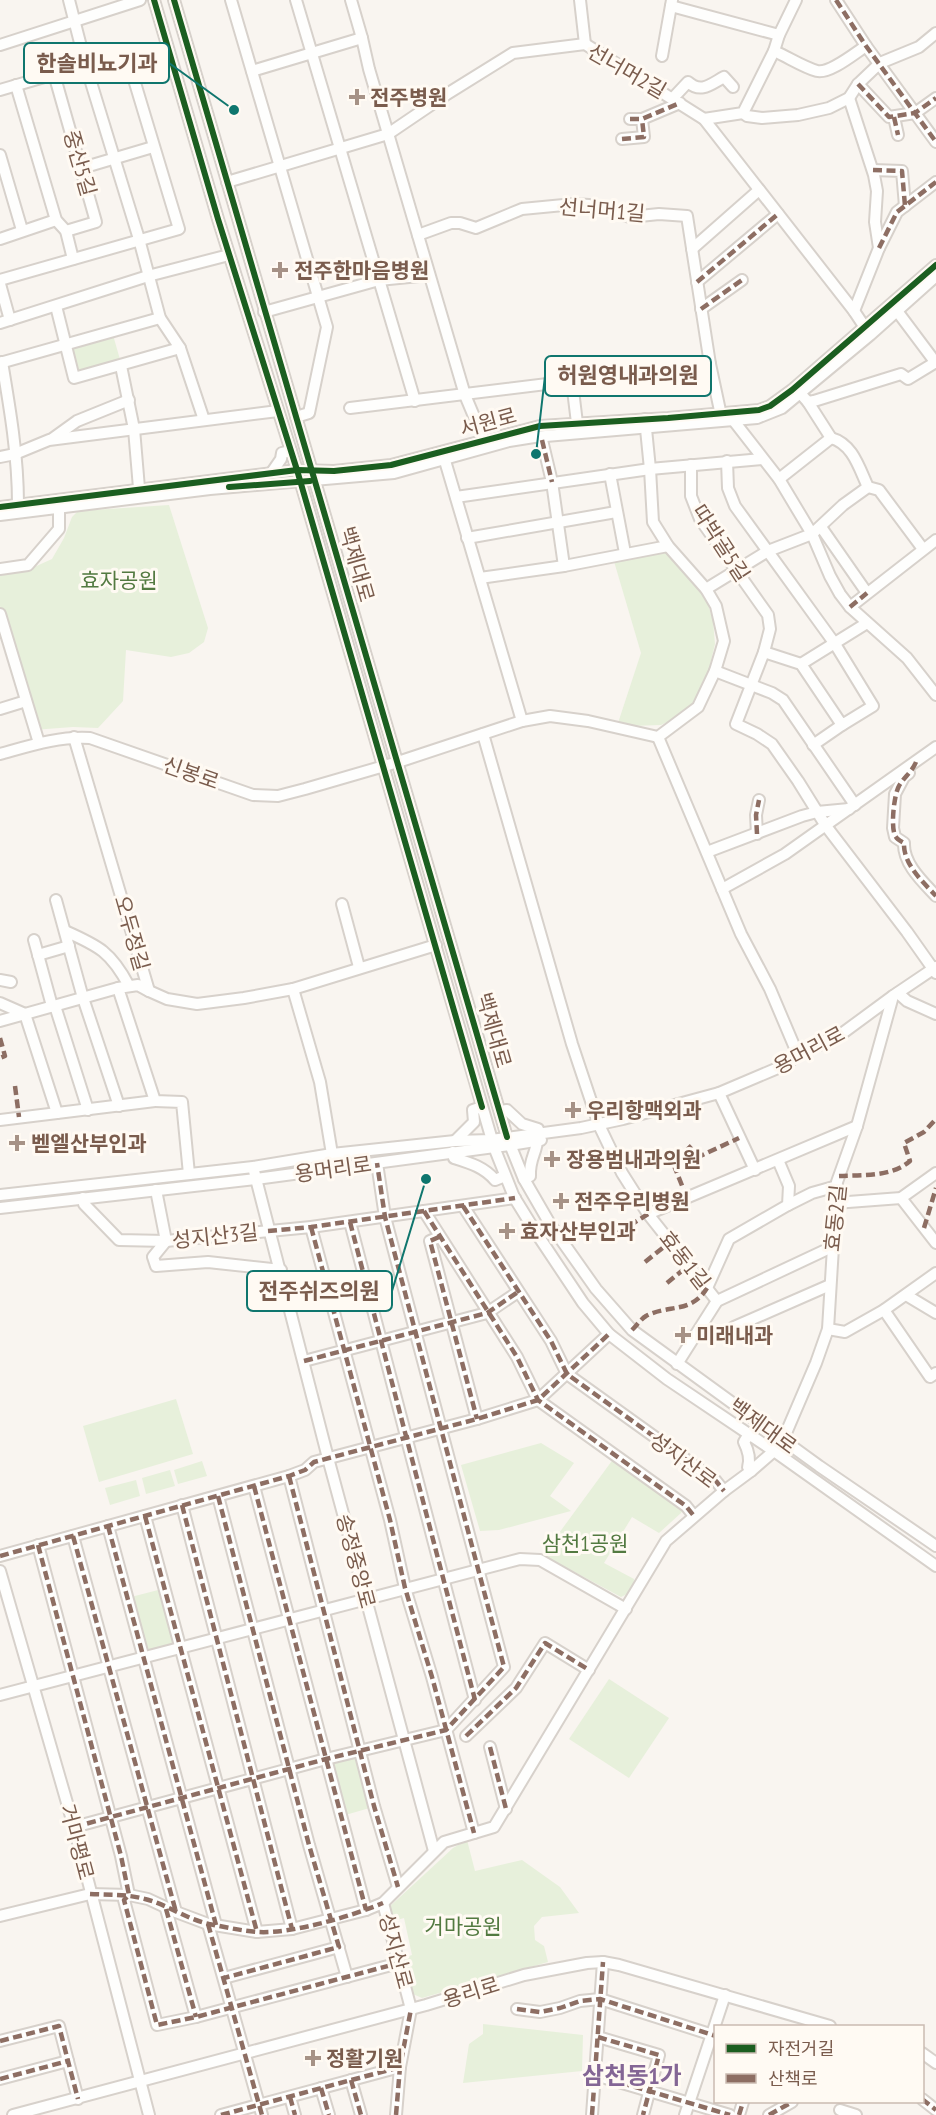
<svg xmlns="http://www.w3.org/2000/svg" width="936" height="2115" font-family="'PT Sans Narrow','Noto Sans KR',sans-serif">
<style>
.green{fill:#e7f0db}
.lines{fill:none;stroke-linecap:round;stroke-linejoin:round}
.minor-casing{stroke:#d7d1cb;stroke-width:14}
.minor{stroke:#fefefd;stroke-width:10}
.quiet{stroke:#8d6e63;stroke-width:4.5;stroke-dasharray:9 4.5;stroke-linecap:butt}
.cycleway-casing{stroke:#fffaf3;stroke-width:10}
.cycleway{stroke:#1b5e20;stroke-width:6}
.poi-dot{fill:#a69286;stroke:#fffaf3;stroke-width:2}
.labels{text-anchor:middle;dominant-baseline:central;stroke-width:6;stroke-linejoin:round;paint-order:stroke}
.street-label{font-size:21px;fill:#7a5c4d;stroke:#fffaf3}
.poi-label{font-size:21px;font-weight:bold;fill:#7a5c4d;stroke:#fffaf3;text-anchor:start}
.park-label{font-size:21px;fill:#537a41;stroke:#fffaf3}
.quarter-label{font-size:24px;font-weight:bold;fill:#846695;stroke:#fffaf3}
.leader{fill:none;stroke:#0f766e;stroke-width:2}
.callout-dot{fill:#0f766e;stroke:#fffaf3;stroke-width:2}
.callout{fill:#fffaf3;stroke:#0f766e;stroke-width:2}
.callout-label{font-size:22px;text-anchor:middle;font-weight:bold;fill:#7a5c4d}
</style>
<rect width="100%" height="100%" fill="#f9f5f0"/>
<!-- green -->
<g class="green">
<path d="M113 335 121 363 75 376 67 347Z"/>
<path d="M169 505 208 628 204 642 189 653 171 657 126 650 123 701 98 728 73 727 33 730 0 606V576L32 568 52 559 64 538 72 517 78 511Z"/>
<path d="M668 549 707 601 713 621 715 644 707 677 698 701 680 716 661 725 631 726 618 723 641 653 613 558Z"/>
<path d="M176 1399 193 1454 99 1482 83 1426Z"/>
<path d="M541 1443 574 1463 550 1496 571 1511 499 1530 480 1531 461 1465Z"/>
<path d="M614 1458 684 1508 681 1513 659 1533 632 1517 604 1563 634 1579C634 1589 630 1593 621 1597L543 1555Z"/>
<path d="M202 1461 207 1476 178 1484 174 1470Z"/>
<path d="M170 1470 175 1486 146 1494 142 1478Z"/>
<path d="M136 1480 140 1496 110 1505 105 1488Z"/>
<path d="M162 1589 177 1645 146 1653 131 1597Z"/>
<path d="M609 1679 669 1718 629 1778 569 1739Z"/>
<path d="M359 1756 373 1807 342 1816 328 1764Z"/>
<path d="M467 1840 475 1871 522 1860 560 1887 579 1913 542 1917 534 1926 535 1940 544 1946 548 1962 422 1998 406 1991 400 1959 412 1955 404 1918 390 1922 387 1909 453 1848Z"/>
<path d="M483 2024 583 2035 582 2071 463 2083 469 2044 483 2034Z"/>
</g>
<g class="lines">
<defs>
<g id="minor">
<path d="M69 0 86 66 139 239 160 318 180 348 204 420"/>
<path d="M154 0 218 219 297 470 494 1147 514 1197 535 1231 583 1303 609 1334 667 1379 774 1451 936 1566"/>
<path d="M174 0 507 1137 524 1179 550 1224 596 1289 632 1330 819 1466 936 1546"/>
<path d="M231 0 327 327 309 413 296 417"/>
<path d="M296 0 415 401"/>
<path d="M351 0 362 38 369 69 465 395 486 445"/>
<path d="M580 0 585 44"/>
<path d="M836 0 866 46 936 142"/>
<path d="M671 6 779 35"/>
<path d="M0 45 140 0"/>
<path d="M774 51C788 57 803 67 817 71 830 74 855 53 866 46"/>
<path d="M662 56 672 0"/>
<path d="M252 71 362 38"/>
<path d="M54 74 96 222 66 231"/>
<path d="M858 84 889 117 915 113 936 98"/>
<path d="M16 85 56 220 66 231 73 259"/>
<path d="M0 90 126 53 179 229 0 280"/>
<path d="M673 98 688 82C701 94 711 84 724 77L733 87"/>
<path d="M849 98 874 175 877 191 875 222 879 248"/>
<path d="M743 113 747 116 762 118 798 115 829 108 849 98 858 84 880 63 919 47 936 33"/>
<path d="M894 117 898 135"/>
<path d="M630 119H642L680 103"/>
<path d="M704 119 743 113 774 51 779 35 796 0"/>
<path d="M622 139 644 137 642 119"/>
<path d="M0 155 22 230"/>
<path d="M82 168 153 147"/>
<path d="M873 170 902 171 905 206"/>
<path d="M227 182 388 134 447 94 513 53 585 44 704 119 854 311 868 332"/>
<path d="M418 235 451 223H460L476 228 522 209 574 204 589 205 630 217 659 214 687 216 710 364 722 420"/>
<path d="M0 239 56 220"/>
<path d="M692 249 759 190"/>
<path d="M697 282 778 214"/>
<path d="M0 284 10 320"/>
<path d="M56 306 74 378 180 348"/>
<path d="M701 309 742 280"/>
<path d="M854 311 879 248 897 212 936 182"/>
<path d="M897 311 936 363"/>
<path d="M264 312 379 280 429 275"/>
<path d="M0 323 148 276 229 255"/>
<path d="M2 362C10 409 18 456 18 504"/>
<path d="M0 363 160 318"/>
<path d="M121 366 134 429 139 488"/>
<path d="M572 382 577 423"/>
<path d="M800 393 808 402 814 401 901 374 908 379 936 362"/>
<path d="M350 408 710 364"/>
<path d="M730 416 779 479 812 534 830 576 840 594 850 607 907 658 936 695"/>
<path d="M831 438C853 444 859 468 868 487L879 490 923 549"/>
<path d="M52 439 77 421 129 400"/>
<path d="M542 440 552 482 564 566"/>
<path d="M443 454 522 721"/>
<path d="M0 457 15 454 49 440 278 411"/>
<path d="M727 461 728 488 735 506 835 644 873 706 842 725 801 664 764 652"/>
<path d="M691 465V496L700 519 768 615 770 629 764 652 736 724 757 734 772 744 798 781 826 826 907 932 936 973"/>
<path d="M272 472 281 459 282 453 291 451"/>
<path d="M610 474 625 553"/>
<path d="M779 479 831 438 808 402"/>
<path d="M456 497 650 469 762 459"/>
<path d="M0 507 297 470 334 471 391 465 540 426 668 418 759 410 770 406 792 390 936 265"/>
<path d="M0 515 210 489 394 473 509 441 534 437 757 418 782 408 870 335 936 276"/>
<path d="M821 527 867 593"/>
<path d="M467 538 616 512"/>
<path d="M0 569 28 565 59 529V503"/>
<path d="M480 578 564 566 668 546"/>
<path d="M706 589 768 551 812 534 843 505 868 487"/>
<path d="M850 607 936 540"/>
<path d="M0 614 39 743"/>
<path d="M801 664 867 623"/>
<path d="M715 671 772 693 783 700 855 805"/>
<path d="M0 709 26 701"/>
<path d="M483 734 572 1044 599 1125 622 1173 648 1214 717 1301"/>
<path d="M74 737 149 991 138 985 118 988 155 1101 182 1102 189 1174"/>
<path d="M658 737 741 934 770 989 798 1055"/>
<path d="M813 745 842 725"/>
<path d="M0 754C29 746 59 736 90 738L253 795 278 796 305 789 398 762 522 721 550 716 588 721 658 737 698 707 715 671 724 641 716 606 706 589 668 546 653 522 650 469 645 419"/>
<path d="M909 773 904 777 895 794 893 828 895 837 904 843C903 864 923 882 936 896"/>
<path d="M757 834 756 815 759 800"/>
<path d="M707 852 802 816 817 812 849 809"/>
<path d="M722 889 785 854 936 747"/>
<path d="M56 900 83 998 119 1106"/>
<path d="M342 904 359 967"/>
<path d="M65 931C99 946 111 952 129 986"/>
<path d="M34 940 52 1006 56 1009 88 1110"/>
<path d="M38 955 69 946"/>
<path d="M0 980 11 982"/>
<path d="M293 989 320 1082 332 1154"/>
<path d="M149 991 167 999 197 1004 244 998 293 989 436 945"/>
<path d="M898 993 907 1001 936 1014"/>
<path d="M0 1003 25 1014 57 1113"/>
<path d="M0 1021 118 988"/>
<path d="M719 1093 755 1170"/>
<path d="M500 1111 507 1110 522 1124 538 1129 539 1133"/>
<path d="M0 1120 155 1101"/>
<path d="M455 1141 474 1122 473 1110 482 1107"/>
<path d="M453 1152 454 1158C470 1163 484 1167 495 1180L505 1176"/>
<path d="M253 1167 328 1458 434 1851"/>
<path d="M524 1179 530 1176C529 1159 537 1152 537 1140"/>
<path d="M156 1190 166 1241 153 1257 156 1266 208 1262 281 1270"/>
<path d="M0 1195 253 1167 332 1154 455 1141 491 1140 581 1128 623 1119 719 1093 785 1065 798 1055 840 1035 893 996 936 967"/>
<path d="M83 1198 84 1204 119 1240 166 1241 311 1227 515 1198"/>
<path d="M901 1198 936 1243"/>
<path d="M835 1203 901 1198 936 1173"/>
<path d="M788 1205 812 1193 837 1186"/>
<path d="M463 1206 551 1341 567 1374 716 1481 724 1491"/>
<path d="M0 1208 256 1179 510 1145 541 1140"/>
<path d="M424 1211 517 1357 538 1400 686 1506 694 1516"/>
<path d="M648 1214 857 1126"/>
<path d="M350 1222 475 1700"/>
<path d="M311 1227 390 1520 405 1588 432 1677 474 1833"/>
<path d="M439 1237 430 1241 477 1419"/>
<path d="M707 1288 729 1239 788 1205 789 1186 778 1160"/>
<path d="M906 1295 936 1313"/>
<path d="M884 1310 930 1377 936 1373"/>
<path d="M734 1327 830 1285"/>
<path d="M828 1329 845 1332 884 1310 936 1273"/>
<path d="M304 1361 487 1313 518 1292"/>
<path d="M677 1364 717 1301 832 1247"/>
<path d="M749 1434 744 1442C748 1450 751 1458 748 1467L751 1471"/>
<path d="M289 1476 374 1806 398 1887"/>
<path d="M254 1486 366 1910"/>
<path d="M218 1496 309 1845 347 1977"/>
<path d="M182 1505 292 1929"/>
<path d="M145 1516 257 1932"/>
<path d="M108 1526 216 1925"/>
<path d="M73 1536 176 1912"/>
<path d="M38 1545 121 1856 129 1895 124 1900 157 2025 196 2017 399 1963"/>
<path d="M0 1556 289 1476 305 1470 314 1462 477 1419 538 1400 609 1334"/>
<path d="M0 1571 74 1827 149 2115"/>
<path d="M0 1695 520 1559 540 1560 626 1609"/>
<path d="M466 1736 516 1688 545 1643 589 1670"/>
<path d="M490 1747 506 1809"/>
<path d="M74 1827 326 1759 446 1730 504 1667 385 1217 377 1163"/>
<path d="M383 1903 411 2009 400 2067 396 2115"/>
<path d="M166 1909 196 2017"/>
<path d="M0 1916 90 1894 129 1895 148 1899 176 1912 208 1924 257 1932 292 1929 366 1910 383 1903 444 1842 494 1827 666 1541 724 1491 751 1471 774 1451 783 1440 816 1363 828 1329 837 1182 857 1126 893 996"/>
<path d="M208 1924 262 2115"/>
<path d="M224 1978 339 1947"/>
<path d="M517 2009 540 2012 560 2008 580 2001 600 1999 716 2036"/>
<path d="M598 2037 659 2055 643 2115"/>
<path d="M0 2041 59 2026 68 2061"/>
<path d="M922 2053 936 2063"/>
<path d="M595 2075 730 2115"/>
<path d="M0 2079 68 2061 78 2099"/>
<path d="M351 2080 361 2115"/>
<path d="M321 2088 329 2115"/>
<path d="M290 2097 295 2115"/>
<path d="M922 2099 936 2110"/>
<path d="M840 2110 856 2115"/>
<path d="M13 2115 426 2005 524 1975 587 1963 603 1962 619 1965 830 2026"/>
<path d="M221 2115 400 2067"/>
<path d="M592 2115 603 1962"/>
<path d="M685 2115 725 1995"/>
<path d="M739 2115 743 2102"/>
<path d="M769 2115 792 2102"/>
</g>
</defs>
<!-- minor casing -->
<use href="#minor" class="minor-casing"/>
<!-- minor -->
<use href="#minor" class="minor"/>
<!-- quiet -->
<g class="quiet">
<path d="M836 0 866 46 936 142"/>
<path d="M858 84 889 117 915 113 936 98"/>
<path d="M894 117 898 135"/>
<path d="M630 119H642L680 103"/>
<path d="M622 139 644 137 642 119"/>
<path d="M873 170 902 171 905 206"/>
<path d="M879 248 897 212 936 182"/>
<path d="M697 282 778 214"/>
<path d="M701 309 742 280"/>
<path d="M542 440 552 482"/>
<path d="M850 607 867 593"/>
<path d="M916 762C912 772 904 777 899 786 894 794 890 830 896 837 897 839 902 842 904 843 903 864 923 882 936 896"/>
<path d="M757 834 756 815 759 800"/>
<path d="M0 1038 5 1056 0 1058"/>
<path d="M15 1086 19 1117"/>
<path d="M696 1158 739 1138"/>
<path d="M839 1176C862 1175 892 1177 910 1161L904 1143 924 1132 936 1119"/>
<path d="M687 1198 673 1163 692 1145"/>
<path d="M463 1206 551 1341 567 1374 716 1481 724 1491"/>
<path d="M424 1211 517 1357 538 1400 686 1506 694 1516"/>
<path d="M350 1222 475 1700"/>
<path d="M311 1227 390 1520 405 1588 432 1677 474 1833"/>
<path d="M924 1228 936 1188"/>
<path d="M268 1231 311 1227 515 1198"/>
<path d="M618 1233 648 1214"/>
<path d="M439 1237 430 1241 477 1419"/>
<path d="M645 1262 670 1242"/>
<path d="M667 1283 689 1265"/>
<path d="M632 1330C637 1325 641 1319 646 1316 669 1304 691 1314 707 1288"/>
<path d="M304 1361 487 1313 518 1292"/>
<path d="M289 1476 374 1806 398 1887"/>
<path d="M254 1486 366 1910"/>
<path d="M218 1496 309 1845 339 1947 224 1978"/>
<path d="M182 1505 292 1929"/>
<path d="M145 1516 257 1932"/>
<path d="M108 1526 216 1925"/>
<path d="M73 1536 176 1912"/>
<path d="M38 1545 121 1856 129 1895 124 1900 157 2025 196 2017 399 1963"/>
<path d="M0 1556 289 1476 305 1470 314 1462 477 1419 538 1400 609 1334"/>
<path d="M466 1736 516 1688 545 1643 589 1670"/>
<path d="M490 1747 506 1809"/>
<path d="M74 1827 326 1759 446 1730 504 1667 385 1217 377 1163"/>
<path d="M90 1894C109 1895 127 1894 145 1899 166 1904 186 1919 209 1924 225 1927 242 1931 258 1932 292 1934 352 1916 383 1903"/>
<path d="M166 1909 196 2017"/>
<path d="M208 1924 262 2115"/>
<path d="M517 2009 540 2012 560 2008 580 2001 600 1999 716 2036"/>
<path d="M598 2037 659 2055 643 2115"/>
<path d="M0 2041 59 2026 68 2061"/>
<path d="M595 2075 730 2115"/>
<path d="M0 2079 68 2061 78 2099"/>
<path d="M351 2080 361 2115"/>
<path d="M321 2088 329 2115"/>
<path d="M290 2097 295 2115"/>
<path d="M922 2099 936 2110"/>
<path d="M221 2115 400 2067"/>
<path d="M396 2115 400 2067 411 2009"/>
<path d="M592 2115 603 1962"/>
<path d="M739 2115 743 2102"/>
<path d="M769 2115 792 2102"/>
</g>
<defs>
<g id="cycleway">
<path d="M154 0 218 219 297 470 482 1107"/>
<path d="M174 0 507 1137"/>
<path d="M229 487 310 481"/>
<path d="M0 507 297 470 334 471 391 465 540 426 668 418 759 410 770 406 792 390 936 265"/>
</g>
</defs>
<!-- cycleway casing -->
<use href="#cycleway" class="cycleway-casing"/>
<!-- cycleway -->
<use href="#cycleway" class="cycleway"/>
</g>
<!-- markers -->
<g class="poi-dot">
<path d="M354 88h6v6h6v6h-6v6h-6v-6h-6v-6h6z"/>
<path d="M277 261h6v6h6v6h-6v6h-6v-6h-6v-6h6z"/>
<path d="M570 1101h6v6h6v6h-6v6h-6v-6h-6v-6h6z"/>
<path d="M14 1134h6v6h6v6h-6v6h-6v-6h-6v-6h6z"/>
<path d="M549 1150h6v6h6v6h-6v6h-6v-6h-6v-6h6z"/>
<path d="M558 1192h6v6h6v6h-6v6h-6v-6h-6v-6h6z"/>
<path d="M504 1222h6v6h6v6h-6v6h-6v-6h-6v-6h6z"/>
<path d="M680 1326h6v6h6v6h-6v6h-6v-6h-6v-6h6z"/>
<path d="M310 2049h6v6h6v6h-6v6h-6v-6h-6v-6h6z"/>
</g>
<g class="labels">
<!-- street labels -->
<g class="street-label">
<text transform="translate(627 71) rotate(30)">선너머2길</text>
<text transform="translate(80 163) rotate(74)">중산5길</text>
<text transform="translate(602 210) rotate(5)">선너머1길</text>
<text transform="translate(488 422) rotate(-15)">서원로</text>
<text transform="translate(721 543) rotate(57)">따박골5길</text>
<text transform="translate(357 564) rotate(74)">백제대로</text>
<text transform="translate(191 773) rotate(19)">신봉로</text>
<text transform="translate(132 933) rotate(74)">오두정길</text>
<text transform="translate(494 1030) rotate(74)">백제대로</text>
<text transform="translate(809 1050) rotate(-28)">용머리로</text>
<text transform="translate(333 1169) rotate(-8)">용머리로</text>
<text transform="translate(835 1218) rotate(-84)">효동2길</text>
<text transform="translate(215 1236) rotate(-6)">성지산3길</text>
<text transform="translate(685 1260) rotate(52)">효동1길</text>
<text transform="translate(763 1426) rotate(36)">백제대로</text>
<text transform="translate(683 1460) rotate(37)">성지산로</text>
<text transform="translate(356 1561) rotate(75)">송정중앙로</text>
<text transform="translate(77 1842) rotate(75)">거마평로</text>
<text transform="translate(396 1951) rotate(75)">성지산로</text>
<text transform="translate(471 1992) rotate(-17)">용리로</text>
</g>
<!-- poi labels -->
<g class="poi-label">
<text x="370" y="97">전주병원</text>
<text x="294" y="270">전주한마음병원</text>
<text x="586" y="1110">우리항맥외과</text>
<text x="31" y="1143">벧엘산부인과</text>
<text x="566" y="1159">장용범내과의원</text>
<text x="574" y="1201">전주우리병원</text>
<text x="520" y="1231">효자산부인과</text>
<text x="696" y="1335">미래내과</text>
<text x="326" y="2058">정활기원</text>
</g>
<!-- park labels -->
<g class="park-label">
<text x="119" y="580">효자공원</text>
<text x="585" y="1543">삼천1공원</text>
<text x="463" y="1926">거마공원</text>
</g>
<!-- quarter labels -->
<g class="quarter-label">
<text x="632" y="2075">삼천동1가</text>
</g>
</g>
<!-- callouts -->
<path class="leader" d="M234 110L169 63M536 454L545 376M426 1179L392 1291"/>
<g class="callout-dot">
<circle cx="234" cy="110" r="6"/>
<circle cx="536" cy="454" r="6"/>
<circle cx="426" cy="1179" r="6"/>
</g>
<g class="callout">
<rect x="24" y="43" width="145" height="40" rx="6"/>
<rect x="545" y="356" width="166" height="40" rx="6"/>
<rect x="247" y="1271" width="145" height="40" rx="6"/>
</g>
<g class="callout-label">
<text x="97" y="71">한솔비뇨기과</text>
<text x="628" y="383">허원영내과의원</text>
<text x="319" y="1299">전주쉬즈의원</text>
</g>
<!-- legend -->
<rect x="714" y="2025" width="210" height="78" fill="#fffaf3" stroke="#cabbb1" stroke-width="1.5"/>
<rect x="726" y="2044" width="30" height="9" fill="#1b5e20" stroke="#cabbb1" stroke-width="1.5"/>
<text x="768" y="2055" font-size="18" fill="#7a5c4d">자전거길</text>
<rect x="726" y="2074" width="30" height="9" fill="#8d6e63" stroke="#cabbb1" stroke-width="1.5"/>
<text x="768" y="2085" font-size="18" fill="#7a5c4d">산책로</text>
</svg>
